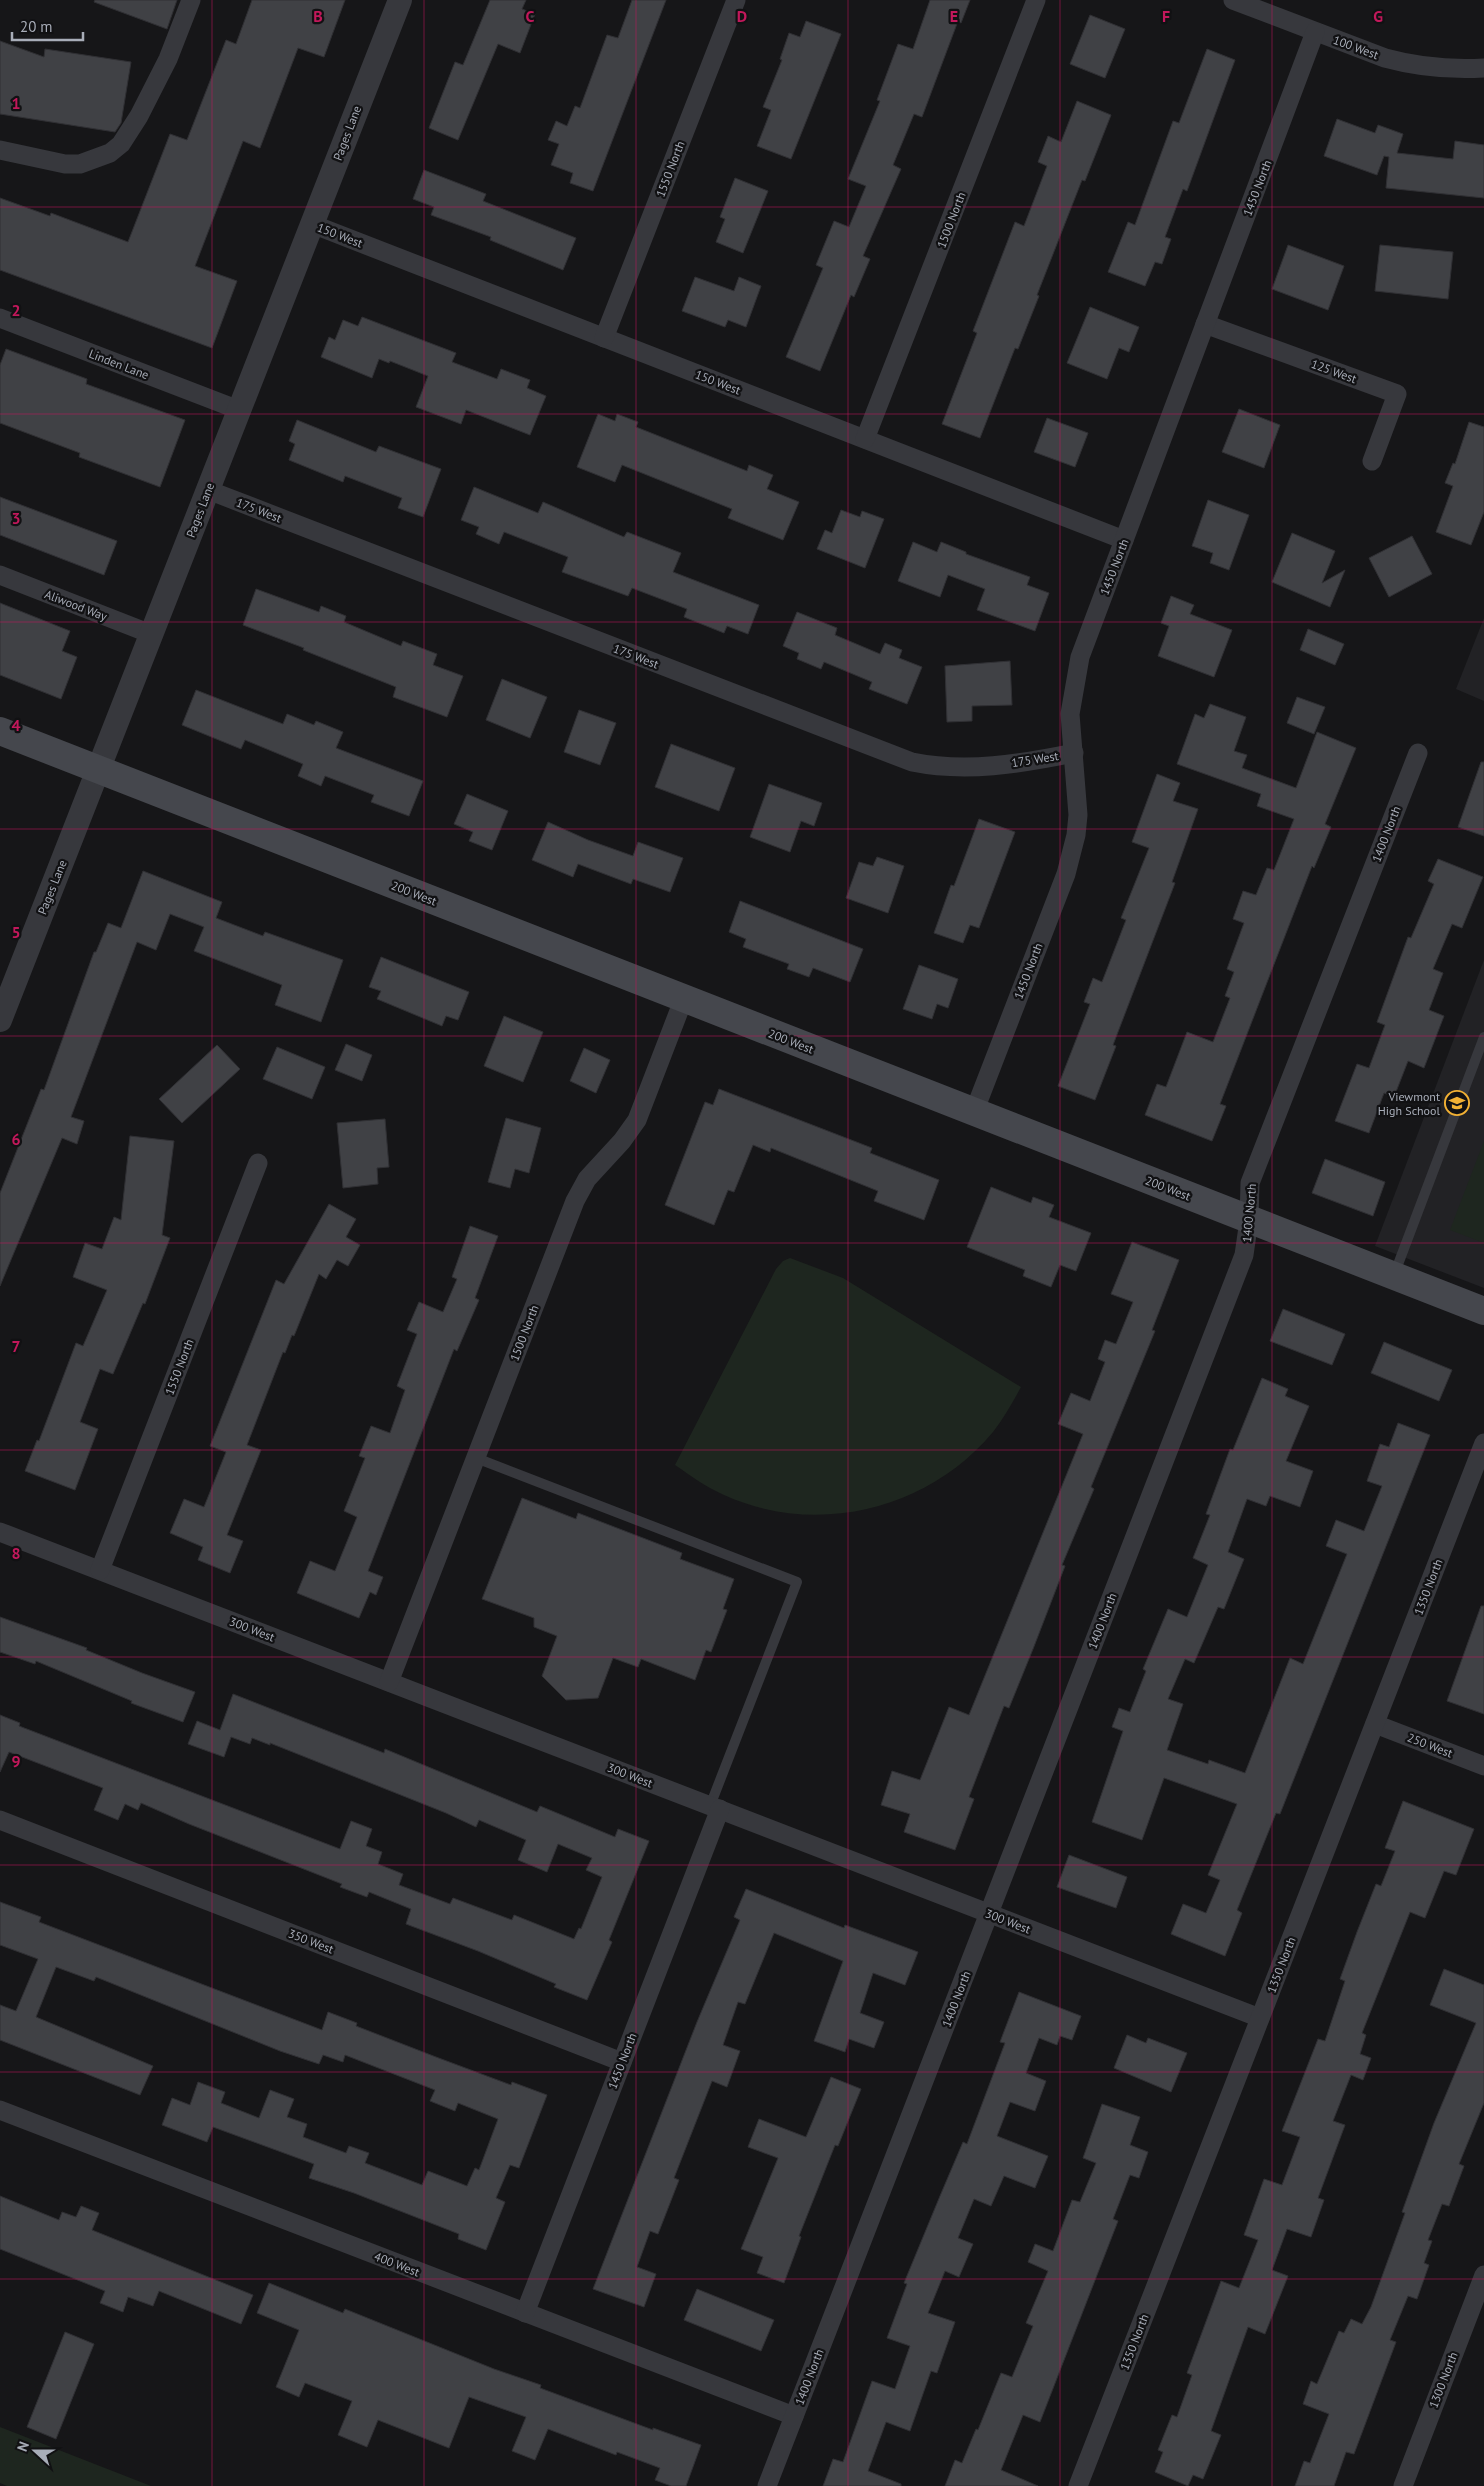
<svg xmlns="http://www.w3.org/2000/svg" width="1484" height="2486" font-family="'PT Sans',sans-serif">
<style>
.built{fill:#222225}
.green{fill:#1e261f}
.building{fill:#404145;stroke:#303034}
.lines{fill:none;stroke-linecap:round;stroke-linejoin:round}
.service{stroke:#37383d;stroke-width:10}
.minor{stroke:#37383d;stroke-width:19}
.tertiary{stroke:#37383d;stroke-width:24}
.secondary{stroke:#45474d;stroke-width:28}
.grid{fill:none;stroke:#c2185b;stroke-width:1;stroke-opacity:0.55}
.labels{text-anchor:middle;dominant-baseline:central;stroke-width:4.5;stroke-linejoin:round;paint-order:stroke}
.street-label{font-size:12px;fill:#a8adb8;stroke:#111113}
.poi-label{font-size:12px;fill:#a8adb8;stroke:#111113;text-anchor:end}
.grid-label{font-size:16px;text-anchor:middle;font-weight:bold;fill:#c2185b;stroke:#111113;stroke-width:4.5;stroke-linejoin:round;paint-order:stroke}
</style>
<rect width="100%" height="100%" fill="#161618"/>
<!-- built -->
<g class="built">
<path d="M1484 618V701L1456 689Z"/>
<path d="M1484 960V1288L1375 1246Z"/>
</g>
<!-- green -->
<g class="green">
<path d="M1484 1141V1243L1450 1230Z"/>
<path d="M790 1258 843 1278 1021 1387C1013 1402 1004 1418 993 1432 928 1510 817 1537 724 1495 706 1487 691 1476 675 1465L776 1269 783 1261Z"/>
<path d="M0 2427 151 2486H7L0 2483Z"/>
</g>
<!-- building -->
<g class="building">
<path d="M95 0H177L167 29 94 2Z"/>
<path d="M252 0H345L324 57 298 48 260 148 243 141 195 266 237 281 212 348 0 270V198L50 216 51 213 128 242 170 134 187 140 226 40 236 44Z"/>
<path d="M490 0H526L522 9 535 14 520 53 498 44 458 140 429 128 455 62 463 65Z"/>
<path d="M632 0H666L593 191 570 183 573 173 551 165 559 144 548 140 556 121 567 126 575 106 580 108 607 35 618 38Z"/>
<path d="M930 0H970L961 23 958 21 922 117 914 114 893 165 901 169 863 256 870 259 854 297 851 295 820 371 786 357 823 268 816 265 834 221 849 227 866 186 848 179 880 101 877 100 898 44 913 49Z"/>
<path d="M1090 15 1125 29 1105 78 1070 64Z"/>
<path d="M806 21 841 34 791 159 757 146 771 110 763 107 782 60 780 59 789 33 800 37Z"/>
<path d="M0 41 44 57 45 49 131 62 121 123 115 132 0 114Z"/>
<path d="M1207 49 1235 60 1187 191 1183 189 1165 237 1171 239 1162 264 1155 262 1145 286 1108 272 1128 222 1135 225 1173 121 1179 123Z"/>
<path d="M1077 101 1111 115 1085 181 1082 180 1037 295 1039 296 1018 349 1015 348 980 438 942 424 977 333 973 331 1015 222 1024 226 1047 166 1038 162 1048 136 1061 142Z"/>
<path d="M1337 119 1375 133 1378 125 1403 134 1397 153 1453 159 1455 141 1484 145V198L1386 188 1389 157 1384 156 1377 175 1324 156Z"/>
<path d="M424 170 486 194 483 201 576 238 563 270 490 240 491 237 431 215 434 207 413 199Z"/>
<path d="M735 178 768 191 743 253 716 242 725 219 720 217Z"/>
<path d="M1288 245 1344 266 1328 310 1272 289Z"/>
<path d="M1380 245 1453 252 1448 299 1375 291Z"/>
<path d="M695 277 734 291 739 277 761 286 746 327 728 320 725 327 682 311Z"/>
<path d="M1090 307 1139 327 1129 352 1119 348 1107 379 1067 363Z"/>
<path d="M362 317 456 353 452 362 497 379 501 369 530 380 527 388 546 396 530 435 466 410 461 424 416 407 428 376 390 361 389 363 379 359 372 378 321 357 329 337 335 340 343 320 358 326Z"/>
<path d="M6 349 87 379 86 384 185 420 160 487 79 457 80 453 0 423V365Z"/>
<path d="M1239 409 1280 425 1264 468 1222 452Z"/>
<path d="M598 414 615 421 617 414 638 422 636 427 747 471 749 465 773 475 767 489 799 502 783 540 728 518 732 509 622 465 615 482 577 467Z"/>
<path d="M1047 418 1088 433 1075 467 1034 452Z"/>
<path d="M297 420 376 452 379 446 441 469 423 517 398 508 402 498 345 476 343 482 289 460 295 444 289 441Z"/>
<path d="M1469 422 1484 427V512L1471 545 1436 532 1453 486 1445 483 1453 463 1455 464Z"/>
<path d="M474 487 538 513 543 502 624 537 627 532 681 553 673 572 759 605 748 634 727 626 724 633 684 617 687 609 632 588 628 596 562 572 568 557 504 532 499 544 476 534 479 527 461 520Z"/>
<path d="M0 497 117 541 104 575 0 535Z"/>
<path d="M1208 500 1249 515 1229 570 1210 563 1213 553 1192 546Z"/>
<path d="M841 510 860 517 862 511 884 519 865 568 817 549 825 530 832 533Z"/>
<path d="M1292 533 1335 551 1322 583 1345 570 1330 607 1272 582Z"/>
<path d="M1412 536 1432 574 1389 597 1369 558Z"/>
<path d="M913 542 937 552 941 542 966 552V554L1030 577 1027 585 1049 593 1035 631 977 610 985 589 948 575 940 597 898 581Z"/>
<path d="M256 589 319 612 321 606 346 616 344 622 401 646 403 641 437 654 433 665 463 676 447 717 393 697 396 687 303 650 304 648 243 625Z"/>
<path d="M1171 596 1194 605 1190 614 1232 630 1214 677 1158 656 1169 626 1161 623Z"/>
<path d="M0 603 70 631 62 651 77 657 61 699 0 675Z"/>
<path d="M797 612 837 628 835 635 880 654 885 643 902 650 899 658 922 667 907 704 869 689 872 682 824 662 821 669 797 659 799 653 783 646Z"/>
<path d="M1308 629 1344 644 1335 665 1300 650Z"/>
<path d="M1010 661 1012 705 972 706V721L947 722 945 666Z"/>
<path d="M502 679 547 697 530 738 486 720Z"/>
<path d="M196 690 283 724 287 714 314 725 316 721 343 732 336 748 423 781 409 816 371 802 374 795 325 776 321 786 298 776 303 764 245 740 241 749 182 725Z"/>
<path d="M1297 697 1325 707 1314 734 1287 723Z"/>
<path d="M1210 704 1246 717 1234 751 1247 755 1242 768 1296 788 1317 732 1356 748 1325 824 1331 827 1314 868 1312 866 1220 1104 1226 1106 1212 1141 1145 1115 1157 1084 1166 1087 1187 1032 1213 1042 1230 998 1225 996 1234 972 1227 969 1244 923 1233 919 1243 891 1256 895 1267 868 1274 870 1294 819 1257 806 1261 794 1177 764 1195 714 1204 718Z"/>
<path d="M579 710 616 723 600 765 564 752Z"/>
<path d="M671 744 735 768 719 811 655 787Z"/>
<path d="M1481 762H1484V836L1458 827Z"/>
<path d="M1157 774 1180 783 1173 801 1198 809 1172 882 1175 883 1113 1045 1116 1046 1095 1100 1058 1086 1090 1004 1084 1002 1093 978 1102 982 1126 920 1121 918 1149 848 1132 842Z"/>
<path d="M769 784 822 803 814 826 801 821 790 852 750 837Z"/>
<path d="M467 794 508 811 492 850 469 841 473 832 454 824Z"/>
<path d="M979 819 1015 832 979 928 970 925 963 943 934 933 951 885 954 886Z"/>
<path d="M548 822 588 840 633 856 638 842 683 858 670 892 633 879 631 884 578 864 573 877 532 860Z"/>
<path d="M877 857 904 866 888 913 846 898 859 862 873 866Z"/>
<path d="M1438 859 1483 877 1462 928 1452 924 1433 969 1443 973 1429 1010 1444 1016 1424 1068 1408 1061 1394 1097 1384 1093 1369 1133 1335 1121 1357 1064 1369 1068 1385 1025 1377 1022 1408 937 1411 938 1434 884 1428 881Z"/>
<path d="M143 871 222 902 216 918 263 936 265 932 343 960 321 1022 275 1005 282 985 194 951 204 927 170 914 156 950 137 942 71 1117 84 1121 77 1144 62 1138 0 1286V1193L41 1089 44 1090 94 952H96L108 923 121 928Z"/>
<path d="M740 901 863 949 850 982 813 968 809 977 787 969 789 964 743 947 746 939 729 932Z"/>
<path d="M381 957 469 992 458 1020 446 1016 442 1026 377 999 381 991 369 987Z"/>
<path d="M919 965 958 979 948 1008 937 1004 932 1019 903 1009Z"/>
<path d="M504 1016 543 1032 523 1082 484 1066Z"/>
<path d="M346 1044 372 1055 362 1081 335 1070Z"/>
<path d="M217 1045 240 1069 182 1123 159 1099Z"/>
<path d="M277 1047 325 1067 312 1099 263 1079Z"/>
<path d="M584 1048 610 1060 596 1093 570 1081Z"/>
<path d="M719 1089 872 1148 870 1153 939 1180 924 1220 874 1201 878 1191 771 1148 770 1152 753 1145 734 1192 728 1190 714 1225 665 1205 705 1102 713 1105Z"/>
<path d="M506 1118 541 1128 529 1173 515 1169 510 1188 488 1182Z"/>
<path d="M385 1119 389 1167 377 1168 378 1184 343 1188 337 1123Z"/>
<path d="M130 1136 174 1141 162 1235 170 1238 145 1304 143 1303 113 1374 100 1369 80 1422 98 1429 75 1490 25 1471 37 1440 39 1441 76 1343 83 1346 107 1290 73 1277 85 1243 102 1249 114 1217 121 1220Z"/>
<path d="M1325 1159 1385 1182 1373 1216 1312 1193Z"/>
<path d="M991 1187 1031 1203 1033 1197 1054 1205 1049 1217 1091 1233 1076 1271 1060 1265 1051 1287 1023 1276 1025 1270 967 1247Z"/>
<path d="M329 1204 356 1219 346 1237 360 1245 348 1266 337 1260 326 1279 319 1274 294 1336 292 1335 285 1353 283 1352 247 1445 261 1450 227 1535 243 1541 230 1573 198 1560 203 1547 170 1533 184 1499 204 1507 226 1452 210 1446 276 1280 284 1284Z"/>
<path d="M470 1226 498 1236 475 1298 479 1300 457 1351 454 1349 368 1571 383 1577 376 1595 370 1592 359 1618 297 1593 310 1561 335 1571 357 1517 344 1511 365 1458 359 1456 371 1426 390 1433 405 1390 397 1386 417 1334 407 1330 419 1302 443 1312 457 1279 452 1277Z"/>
<path d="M1132 1242 1179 1260 1152 1330 1155 1331 1091 1487 1094 1489 1062 1565 1065 1566 1033 1649 1009 1708 1004 1706 969 1797 974 1799 955 1850 904 1832 910 1814 881 1805 892 1771 920 1780 949 1707 969 1715 1083 1434 1058 1424 1071 1393 1090 1401 1105 1362 1098 1359 1105 1340 1116 1344 1133 1302 1111 1294Z"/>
<path d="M1283 1309 1345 1334 1332 1365 1270 1341Z"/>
<path d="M1384 1342 1452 1370 1439 1401 1371 1373Z"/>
<path d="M1262 1378 1288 1389 1285 1396 1309 1406 1286 1461 1313 1471 1300 1507 1270 1496 1266 1506 1247 1499 1228 1552 1244 1559 1224 1609 1218 1607 1194 1663 1185 1659 1168 1699 1183 1704 1167 1750 1208 1764 1209 1760 1245 1773 1290 1658 1303 1664 1347 1554 1326 1546 1336 1520 1364 1531 1382 1486 1367 1481 1380 1444 1389 1447 1398 1423 1430 1435 1280 1814 1276 1813 1237 1910 1242 1913 1225 1956 1171 1934 1183 1904 1206 1913 1220 1880 1208 1875 1237 1804 1164 1778 1142 1840 1092 1822 1123 1731 1112 1727 1119 1708 1130 1712 1146 1671 1143 1669 1168 1609 1187 1617 1208 1565 1193 1558 1210 1515 1206 1514 1230 1449 1233 1450Z"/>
<path d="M522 1498 576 1519 578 1513 682 1553 680 1559 734 1579 723 1609 727 1610 711 1652 706 1650 695 1680 641 1659 638 1667 613 1658 598 1698 566 1700 542 1676 557 1636 534 1627V1618L482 1599Z"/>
<path d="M1481 1606H1484V1714L1447 1701Z"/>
<path d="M0 1617 87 1648 86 1650 142 1673 195 1692 183 1722 131 1703 132 1701 36 1661 35 1664 0 1652Z"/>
<path d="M233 1694 384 1753 385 1749 537 1812 540 1806 615 1837 618 1829 649 1841 609 1940 612 1942 587 2000 554 1987 556 1984 478 1951 406 1924 411 1909 369 1892 367 1897 340 1887 342 1884 189 1824 141 1803 138 1810 125 1804 118 1820 94 1810 103 1788 9 1752 0 1772V1715L20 1723 19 1726 340 1849 351 1821 372 1829 366 1846 382 1852 378 1864 403 1874 399 1885 450 1904 453 1898 512 1920 514 1915 574 1939 579 1928 581 1929 602 1877 586 1870 592 1858 558 1844 547 1872 518 1860 526 1840 479 1820 476 1827 446 1813 270 1743V1745L252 1738 250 1744 231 1737 224 1757 188 1744 197 1721 220 1730Z"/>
<path d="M1403 1801 1474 1829 1456 1875 1444 1871 1425 1918 1410 1912 1362 2033 1366 2035 1360 2054 1371 2058 1363 2080 1351 2075 1333 2121 1345 2125 1318 2198 1324 2200 1311 2237 1287 2229 1272 2270 1288 2276 1265 2334 1248 2327 1211 2431 1221 2435 1203 2479 1193 2475 1188 2486 1155 2472 1163 2452 1158 2450 1172 2415 1177 2417 1192 2375 1187 2373 1221 2281 1239 2288 1258 2240 1244 2235 1264 2179 1282 2185 1300 2137 1282 2131 1318 2039 1325 2041 1345 1981 1340 1979 1357 1932 1376 1884 1381 1886 1395 1851 1385 1848Z"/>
<path d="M1069 1855 1127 1877 1116 1908 1057 1887Z"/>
<path d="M746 1889 844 1928 845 1925 918 1952 905 1985 873 1973 860 2013 884 2022 874 2048 849 2039 845 2052 814 2041 843 1961 774 1933 745 2004 738 2002 723 2045 740 2051 727 2087 712 2081 674 2178 679 2180 658 2234 650 2231 637 2267 656 2274 644 2307 593 2289 697 2022 740 1920 734 1917Z"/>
<path d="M0 1902 41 1917 39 1922 322 2030 328 2012 357 2023 356 2026 436 2057 511 2085 512 2082 547 2095 519 2168 510 2165 496 2198 505 2202 486 2250 458 2239 459 2234 354 2193 309 2178 314 2164 213 2127 207 2142 162 2125 172 2098 190 2105 198 2082 225 2092 221 2103 259 2118 270 2090 294 2099 287 2117 307 2124 303 2137 346 2153 349 2146 369 2153 365 2163 422 2185 428 2171 467 2186 475 2168 479 2170 498 2119 458 2103 455 2111 430 2101 435 2090 345 2055 343 2062 323 2055 319 2064 280 2051 96 1977 94 1981 56 1967 36 2017 153 2066 140 2095 0 2040V2005L16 2011 38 1959 0 1945Z"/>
<path d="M1444 1969 1484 1985V2103L1459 2164 1464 2166 1449 2206 1442 2204 1428 2240 1432 2241 1424 2263 1429 2265 1417 2299 1408 2296 1390 2340 1396 2342 1354 2454 1346 2452 1334 2486H1295L1304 2461 1310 2463 1329 2414 1303 2404 1311 2381 1317 2384 1339 2331 1344 2333 1351 2319 1362 2324 1371 2307 1405 2213 1402 2212 1434 2123 1476 2023 1430 2005Z"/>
<path d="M1019 1992 1081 2016 1072 2040 1060 2036 1057 2045 1039 2038 1026 2073 1046 2081 1035 2111 1010 2102 997 2136 1048 2156 1035 2188 1004 2176 991 2206 974 2199 958 2238 973 2244 959 2277 945 2271 928 2313 955 2322 937 2373 931 2371 910 2431 886 2422 868 2471 901 2484V2486H823L833 2459 843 2462 872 2381 895 2389 910 2346 887 2338 907 2284 904 2283 940 2196 963 2142 967 2144 1005 2043 1000 2042Z"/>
<path d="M1127 2035 1146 2043 1148 2038 1187 2053 1171 2092 1114 2068Z"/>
<path d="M831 2077 861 2089 838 2146 835 2145 799 2236 801 2237 784 2283 757 2273 763 2257 741 2249 778 2158 748 2147 759 2119 806 2137Z"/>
<path d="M1102 2104 1140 2117 1130 2145 1148 2152 1139 2178 1130 2175 1113 2219 1118 2221 1040 2422 1023 2415 1001 2470 1038 2486H945L955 2460 962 2463 976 2429 978 2430 1001 2373 1012 2377 1033 2326 1026 2323 1048 2271 1028 2262 1035 2244 1053 2251 1072 2200 1080 2202 1096 2163 1083 2158Z"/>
<path d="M0 2196 59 2220 62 2212 76 2217 81 2206 99 2213 92 2230 253 2295 241 2324 159 2291 153 2306 128 2297 123 2312 100 2303 105 2291 0 2249Z"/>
<path d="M269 2283 343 2313 345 2309 494 2369 541 2385 540 2388 653 2430V2428L701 2445 686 2486H671L655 2480 660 2468 617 2452 616 2455 548 2429 535 2460 512 2451 526 2417 469 2397 449 2448 378 2420 367 2447 338 2435 352 2401 305 2383 299 2397 276 2387 299 2330 257 2313Z"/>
<path d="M697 2289 774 2320 761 2351 684 2320Z"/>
<path d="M65 2332 94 2344 56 2439 27 2427Z"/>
</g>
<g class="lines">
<!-- service -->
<g class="service">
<path d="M1394 1275 1484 1037"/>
<path d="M476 1458 797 1582 710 1806"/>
</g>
<!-- minor -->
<g class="minor">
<path d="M1233 0 1385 58C1418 67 1450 70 1484 68"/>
<path d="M0 150 65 164H80L110 153 121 144 139 116 168 59 191 0"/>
<path d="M312 224 1124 540"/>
<path d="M0 318 239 410"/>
<path d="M1205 324 1397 394 1372 461"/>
<path d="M604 338 736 0"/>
<path d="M865 439 1036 0"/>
<path d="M208 490 912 762C966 773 1020 764 1074 753"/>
<path d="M0 575 151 634"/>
<path d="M974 1112 1066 874 1076 835 1078 815 1070 714 1080 657 1315 32"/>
<path d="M0 1532 1260 2018"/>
<path d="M100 1570 258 1163"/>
<path d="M389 1682 575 1201 587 1179 622 1141 637 1120 684 998"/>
<path d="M1375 1724 1484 1766"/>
<path d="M0 1820 622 2062"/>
<path d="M0 2110 794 2416"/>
<path d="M525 2313 720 1809"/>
<path d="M767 2486 1244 1255 1249 1220 1250 1183 1418 753"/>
<path d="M1078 2486 1484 1443"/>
<path d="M1403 2486 1484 2275"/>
</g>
<!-- tertiary -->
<path class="tertiary" d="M0 1020 400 0"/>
<!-- secondary -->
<path class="secondary" d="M0 731 1484 1311"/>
</g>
<!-- grid -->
<path class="grid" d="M212 0V2486M424 0V2486M636 0V2486M848 0V2486M1060 0V2486M1272 0V2486M0 207H1484M0 414H1484M0 622H1484M0 829H1484M0 1036H1484M0 1243H1484M0 1450H1484M0 1657H1484M0 1865H1484M0 2072H1484M0 2279H1484"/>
<!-- icons -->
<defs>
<symbol id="school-ring" viewBox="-11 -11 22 22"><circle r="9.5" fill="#111113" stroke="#f2b134" stroke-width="1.5"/><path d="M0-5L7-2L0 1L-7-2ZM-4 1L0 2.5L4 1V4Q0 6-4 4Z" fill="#f2b134"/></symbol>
</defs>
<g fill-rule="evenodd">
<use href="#school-ring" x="1443" y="1089" width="28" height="28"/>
</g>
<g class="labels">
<!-- street labels -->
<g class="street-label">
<text transform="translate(1356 47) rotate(20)">100 West</text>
<text transform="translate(347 133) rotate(-69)">Pages Lane</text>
<text transform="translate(670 169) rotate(-69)">1550 North</text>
<text transform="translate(1257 188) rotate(-69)">1450 North</text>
<text transform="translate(951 220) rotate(-69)">1500 North</text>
<text transform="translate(340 235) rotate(21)">150 West</text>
<text transform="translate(119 364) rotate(21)">Linden Lane</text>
<text transform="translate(1334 371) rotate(20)">125 West</text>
<text transform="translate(718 382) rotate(21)">150 West</text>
<text transform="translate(200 510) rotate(-69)">Pages Lane</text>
<text transform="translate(259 510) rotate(21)">175 West</text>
<text transform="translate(1114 567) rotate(-69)">1450 North</text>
<text transform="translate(76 605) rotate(21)">Aliwood Way</text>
<text transform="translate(636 656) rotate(21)">175 West</text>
<text transform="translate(1035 759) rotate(-9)">175 West</text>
<text transform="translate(1386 834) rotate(-69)">1400 North</text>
<text transform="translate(52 887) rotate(-68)">Pages Lane</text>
<text transform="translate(414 893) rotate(21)">200 West</text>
<text transform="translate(1028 971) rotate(-69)">1450 North</text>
<text transform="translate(791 1041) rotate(21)">200 West</text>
<text transform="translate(1168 1188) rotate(21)">200 West</text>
<text transform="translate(1249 1213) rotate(-85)">1400 North</text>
<text transform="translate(524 1333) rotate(-69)">1500 North</text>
<text transform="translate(179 1367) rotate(-69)">1550 North</text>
<text transform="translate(1428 1587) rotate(-69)">1350 North</text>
<text transform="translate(1102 1621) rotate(-69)">1400 North</text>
<text transform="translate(252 1629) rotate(21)">300 West</text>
<text transform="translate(1430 1745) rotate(21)">250 West</text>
<text transform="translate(630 1775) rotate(21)">300 West</text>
<text transform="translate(1008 1921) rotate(21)">300 West</text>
<text transform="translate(311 1941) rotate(21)">350 West</text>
<text transform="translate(1281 1965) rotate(-69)">1350 North</text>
<text transform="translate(956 1999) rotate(-69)">1400 North</text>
<text transform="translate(622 2061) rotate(-69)">1450 North</text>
<text transform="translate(397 2264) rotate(21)">400 West</text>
<text transform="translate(1134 2342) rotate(-69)">1350 North</text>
<text transform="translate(809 2377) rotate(-69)">1400 North</text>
<text transform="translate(1443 2380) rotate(-69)">1300 North</text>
</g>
<!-- poi labels -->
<g class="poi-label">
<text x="1440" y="1096">Viewmont<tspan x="1440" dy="14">High School</tspan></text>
</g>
</g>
<g class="grid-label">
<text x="318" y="22">B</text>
<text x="530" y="22">C</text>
<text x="742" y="22">D</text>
<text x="954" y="22">E</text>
<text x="1166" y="22">F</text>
<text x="1378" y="22">G</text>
<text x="16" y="109">1</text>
<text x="16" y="316">2</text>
<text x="16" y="524">3</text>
<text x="16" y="731">4</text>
<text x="16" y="938">5</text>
<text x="16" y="1145">6</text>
<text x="16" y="1352">7</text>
<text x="16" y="1559">8</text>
<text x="16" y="1767">9</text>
</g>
<!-- north arrow -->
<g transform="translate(35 2451) rotate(291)" stroke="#111113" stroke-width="4" paint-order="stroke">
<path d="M0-4L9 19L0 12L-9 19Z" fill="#a8adb8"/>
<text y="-8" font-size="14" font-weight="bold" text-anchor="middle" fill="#a8adb8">N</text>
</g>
<!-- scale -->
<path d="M12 32v8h71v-8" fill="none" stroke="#a8adb8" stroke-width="2.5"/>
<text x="20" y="32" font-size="15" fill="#a8adb8" stroke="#111113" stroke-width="4" paint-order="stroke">20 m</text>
</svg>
